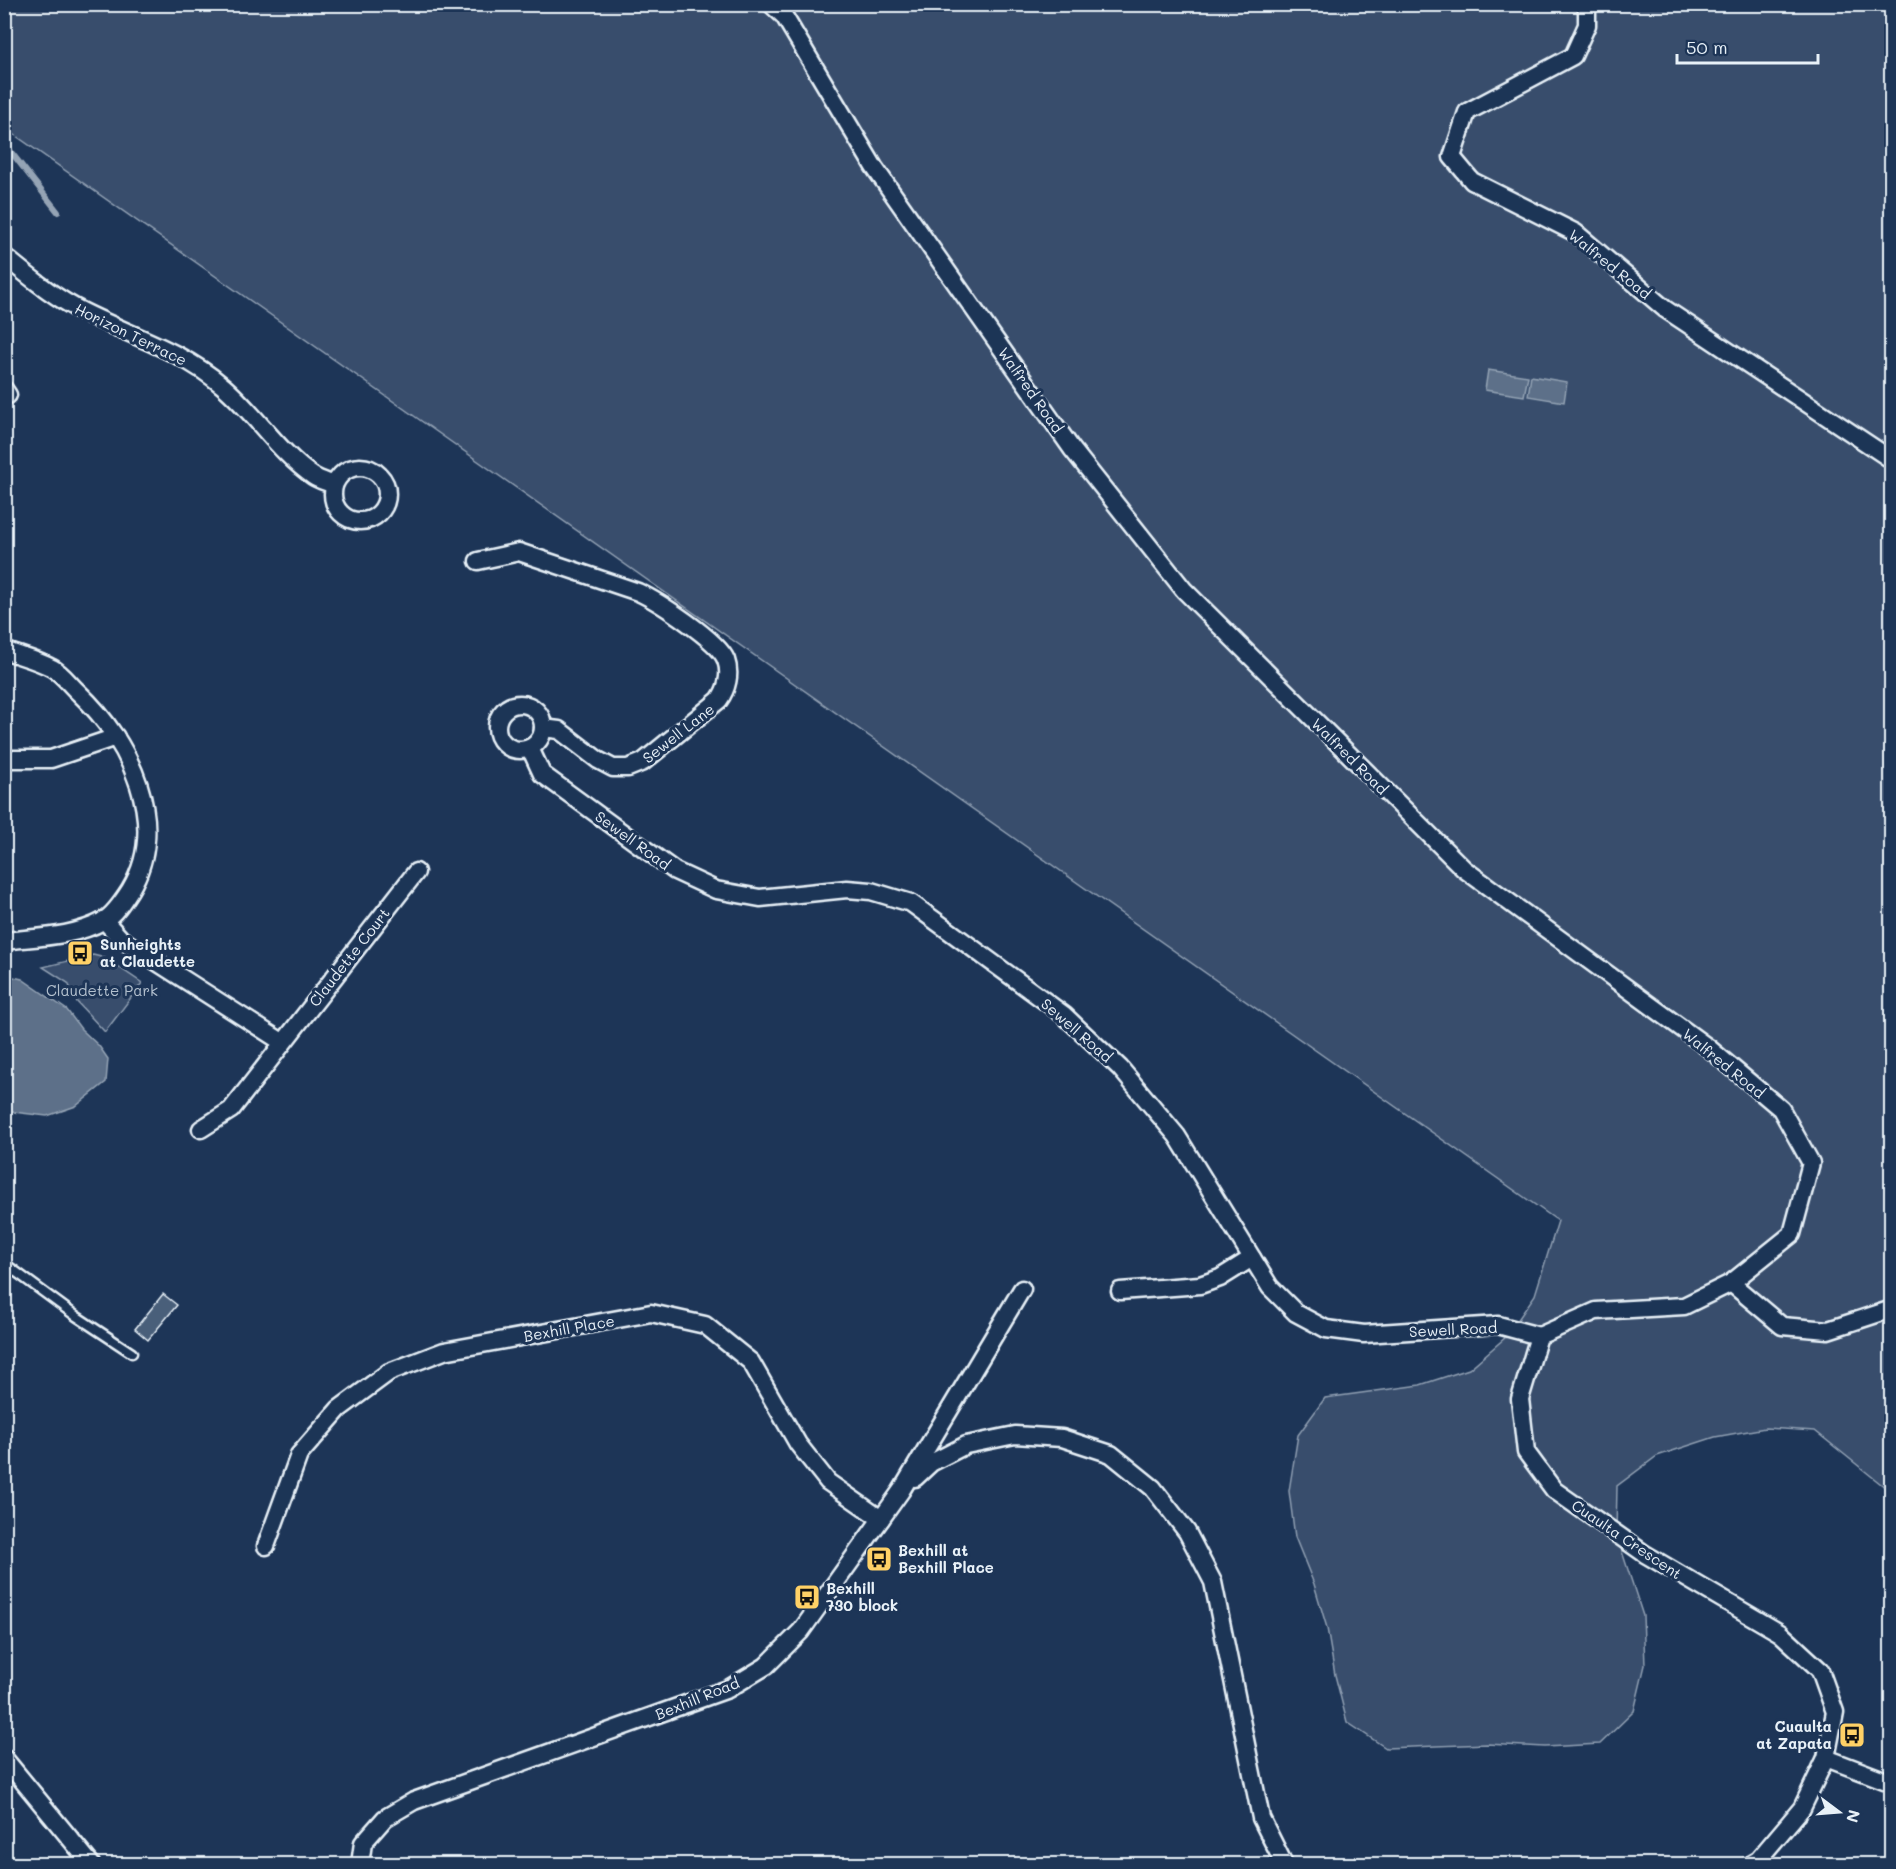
<svg xmlns="http://www.w3.org/2000/svg" width="1896" height="1869" font-family="Mali,sans-serif">
<style>
.green{fill:#374d6c;stroke:#909fb2;stroke-width:1.5}
.water{fill:#5d7089;stroke:#95a4b5;stroke-width:1.5}
.lines{fill:none;stroke-linecap:round;stroke-linejoin:round}
.stream{stroke:#95a4b5;stroke-width:6}
.building{fill:#495e7a;stroke:#e8f1f8;stroke-width:1.5}
.lane-casing{stroke:#e8f1f8;stroke-width:13}
.street-casing{stroke:#e8f1f8;stroke-width:21}
.lane{stroke:#1d3557;stroke-width:8}
.street{stroke:#1d3557;stroke-width:16}
.labels{text-anchor:middle;dominant-baseline:central;stroke-width:6;stroke-linejoin:round;paint-order:stroke}
.street-label{font-size:15px;fill:#e8f1f8;stroke:#1d3557}
.poi-label{font-size:15px;font-weight:bold;fill:#e8f1f8;stroke:#1d3557;text-anchor:start}
.park-label{font-size:15px;fill:#b3c0ce;stroke:#1d3557}
</style>
<rect width="100%" height="100%" fill="#1d3557"/>
<filter id="ink" filterUnits="userSpaceOnUse"><feTurbulence type="fractalNoise" baseFrequency=".0167" numOctaves="2"/><feDisplacementMap in="SourceGraphic" scale="12" xChannelSelector="R" yChannelSelector="G"/><feConvolveMatrix kernelMatrix="1 2 1 2 8 2 1 2 1" color-interpolation-filters="sRGB"/></filter>
<g filter="url(#ink)">
<!-- green -->
<g class="green">
<path d="M5 5H1891V1492L1815 1431 1765 1428 1715 1437 1657 1456 1617 1486 1616 1533 1643 1616 1645 1665 1634 1711 1600 1744 1545 1747 1487 1744 1386 1748 1347 1722 1335 1675 1327 1628 1314 1584 1295 1537 1289 1491 1298 1435 1325 1398 1420 1385 1469 1369 1506 1337 1535 1295 1558 1221 5 128Z"/>
<path d="M93 955 105 958 142 983 105 1032 77 1002 68 983 43 967Z"/>
</g>
<!-- water -->
<g class="water">
<path d="M1488 370 1528 376 1524 396 1485 390Z"/>
<path d="M1531 376 1567 382 1564 402 1528 396Z"/>
<path d="M5 975 22 979 67 1010 81 1029 99 1046 108 1059 106 1082 76 1106 47 1116 5 1111Z"/>
</g>
<g class="lines">
<!-- stream -->
<path class="stream" d="M4 143 58 212"/>
</g>
<!-- building -->
<path class="building" d="M163 1294 177 1305 148 1340 135 1329Z"/>
<g class="lines">
<defs>
<path id="lane" d="M4 1263 76 1316 132 1353"/>
<g id="street">
<path d="M771 4 784 16 874 167 1072 449 1184 590 1464 869 1710 1049 1781 1109 1811 1163 1792 1234 1731 1283 1684 1306 1596 1311 1539 1336 1520 1399 1526 1452 1554 1490 1645 1554 1780 1633 1820 1670 1835 1712 1826 1758 1802 1808 1758 1860 1751 1864"/>
<path d="M1587 4V25L1573 56 1467 112 1452 157 1472 181 1576 233 1665 309 1892 460"/>
<path d="M4 256C27 275 49 293 74 307 124 334 179 348 223 386 255 413 279 453 313 476 319 480 327 482 334 485"/>
<path d="M4 389 8 395"/>
<circle cx="360" cy="494" r="27"/>
<path d="M478 561 519 552 638 592C658 601 719 641 726 660 731 674 727 689 719 700L643 762 628 768H613L598 760 559 730 543 728"/>
<path d="M4 650C20 656 37 660 52 668 62 673 70 685 79 693 130 741 170 824 130 890 123 901 114 915 103 921 74 937 37 937 4 941"/>
<circle cx="520" cy="727" r="23"/>
<path d="M530 748 542 774 675 871 716 890 760 898 847 889 871 891 911 903 1064 1015 1120 1068 1177 1136 1270 1287 1296 1313 1326 1329 1364 1334 1498 1325 1539 1336"/>
<path d="M4 759H51L116 737"/>
<path d="M104 920 121 939 282 1042"/>
<path d="M201 1129 231 1110 416 872"/>
<path d="M1731 1283 1782 1326 1828 1330 1892 1309"/>
<path d="M1120 1291 1200 1285 1220 1278 1252 1258"/>
<path d="M915 1478 931 1463 966 1445 1015 1435 1062 1438 1111 1454 1153 1488 1187 1532 1213 1582 1261 1818 1284 1864"/>
<path d="M266 1546 299 1455 339 1409 389 1372 444 1351 651 1313 705 1325 751 1362 798 1444 828 1482 881 1519"/>
<path d="M4 1758 91 1864"/>
<path d="M1826 1758 1892 1783"/>
<path d="M360 1864 363 1843 385 1818 414 1801 728 1689 766 1666 801 1631 901 1491 1022 1289"/>
</g>
</defs>
<!-- lane casing -->
<use href="#lane" class="lane-casing"/>
<!-- street casing -->
<use href="#street" class="street-casing"/>
<!-- lane -->
<use href="#lane" class="lane"/>
<!-- street -->
<use href="#street" class="street"/>
</g>
</g>
<!-- icons -->
<defs>
<symbol id="bus-square" viewBox="-11 -11 22 22"><rect x="-9" y="-9" width="18" height="18" rx="4" fill="#ffd166" stroke="#1d3557"/><path d="M-5-6H5V4H4V6H2V4H-2V6H-4V4H-5ZM-3.5-4V0h7V-4ZM-3.5 1.2v1.5H-2V1.2ZM2 1.2v1.5H3.5V1.2Z" fill="#111"/></symbol>
</defs>
<g fill-rule="evenodd">
<use href="#bus-square" x="65" y="938" width="30" height="30"/>
<use href="#bus-square" x="864" y="1544" width="30" height="30"/>
<use href="#bus-square" x="792" y="1582" width="30" height="30"/>
<use href="#bus-square" x="1837" y="1720" width="30" height="30"/>
</g>
<g class="labels">
<!-- street labels -->
<g class="street-label">
<text transform="translate(1610 264) rotate(39)">Walfred Road</text>
<text transform="translate(131 334) rotate(26)">Horizon Terrace</text>
<text transform="translate(1031 390) rotate(55)">Walfred Road</text>
<text transform="translate(678 733) rotate(-38)">Sewell Lane</text>
<text transform="translate(1350 756) rotate(45)">Walfred Road</text>
<text transform="translate(633 840) rotate(36)">Sewell Road</text>
<text transform="translate(349 957) rotate(-52)">Claudette Court</text>
<text transform="translate(1077 1030) rotate(41)">Sewell Road</text>
<text transform="translate(1724 1063) rotate(39)">Walfred Road</text>
<text transform="translate(569 1328) rotate(-10)">Bexhill Place</text>
<text transform="translate(1453 1329) rotate(-3)">Sewell Road</text>
<text transform="translate(1627 1539) rotate(34)">Cuaulta Crescent</text>
<text transform="translate(697 1698) rotate(-22)">Bexhill Road</text>
</g>
<!-- poi labels -->
<g class="poi-label">
<text x="100" y="944">Sunheights<tspan x="100" dy="17">at Claudette</tspan></text>
<text x="898" y="1550">Bexhill at<tspan x="898" dy="17">Bexhill Place</tspan></text>
<text x="826" y="1588">Bexhill<tspan x="826" dy="17">730 block</tspan></text>
<text x="1832" y="1726" text-anchor="end">Cuaulta<tspan x="1832" dy="17">at Zapata</tspan></text>
</g>
<!-- park labels -->
<g class="park-label">
<text x="102" y="990">Claudette Park</text>
</g>
</g>
<!-- margin -->
<rect width="1896" height="1869" fill="none" stroke="#1d3557" stroke-width="24"/>
<rect x="12" y="12" width="1872" height="1845" fill="none" stroke="#e8f1f8" stroke-width="2" filter="url(#ink)"/>
<!-- north arrow -->
<g transform="translate(1839 1812) rotate(106)" stroke="#1d3557" stroke-width="4.5" paint-order="stroke">
<path d="M0-4.5L10 22L0 15L-10 22Z" fill="#e8f1f8"/>
<text y="-9" font-size="16" font-weight="bold" text-anchor="middle" fill="#e8f1f8">N</text>
</g>
<!-- scale -->
<path d="M1677 54v9h141v-9" fill="none" stroke="#e8f1f8" stroke-width="3"/>
<text x="1686" y="54" font-size="18" fill="#e8f1f8" stroke="#1d3557" stroke-width="4.5" paint-order="stroke">50 m</text>
</svg>
